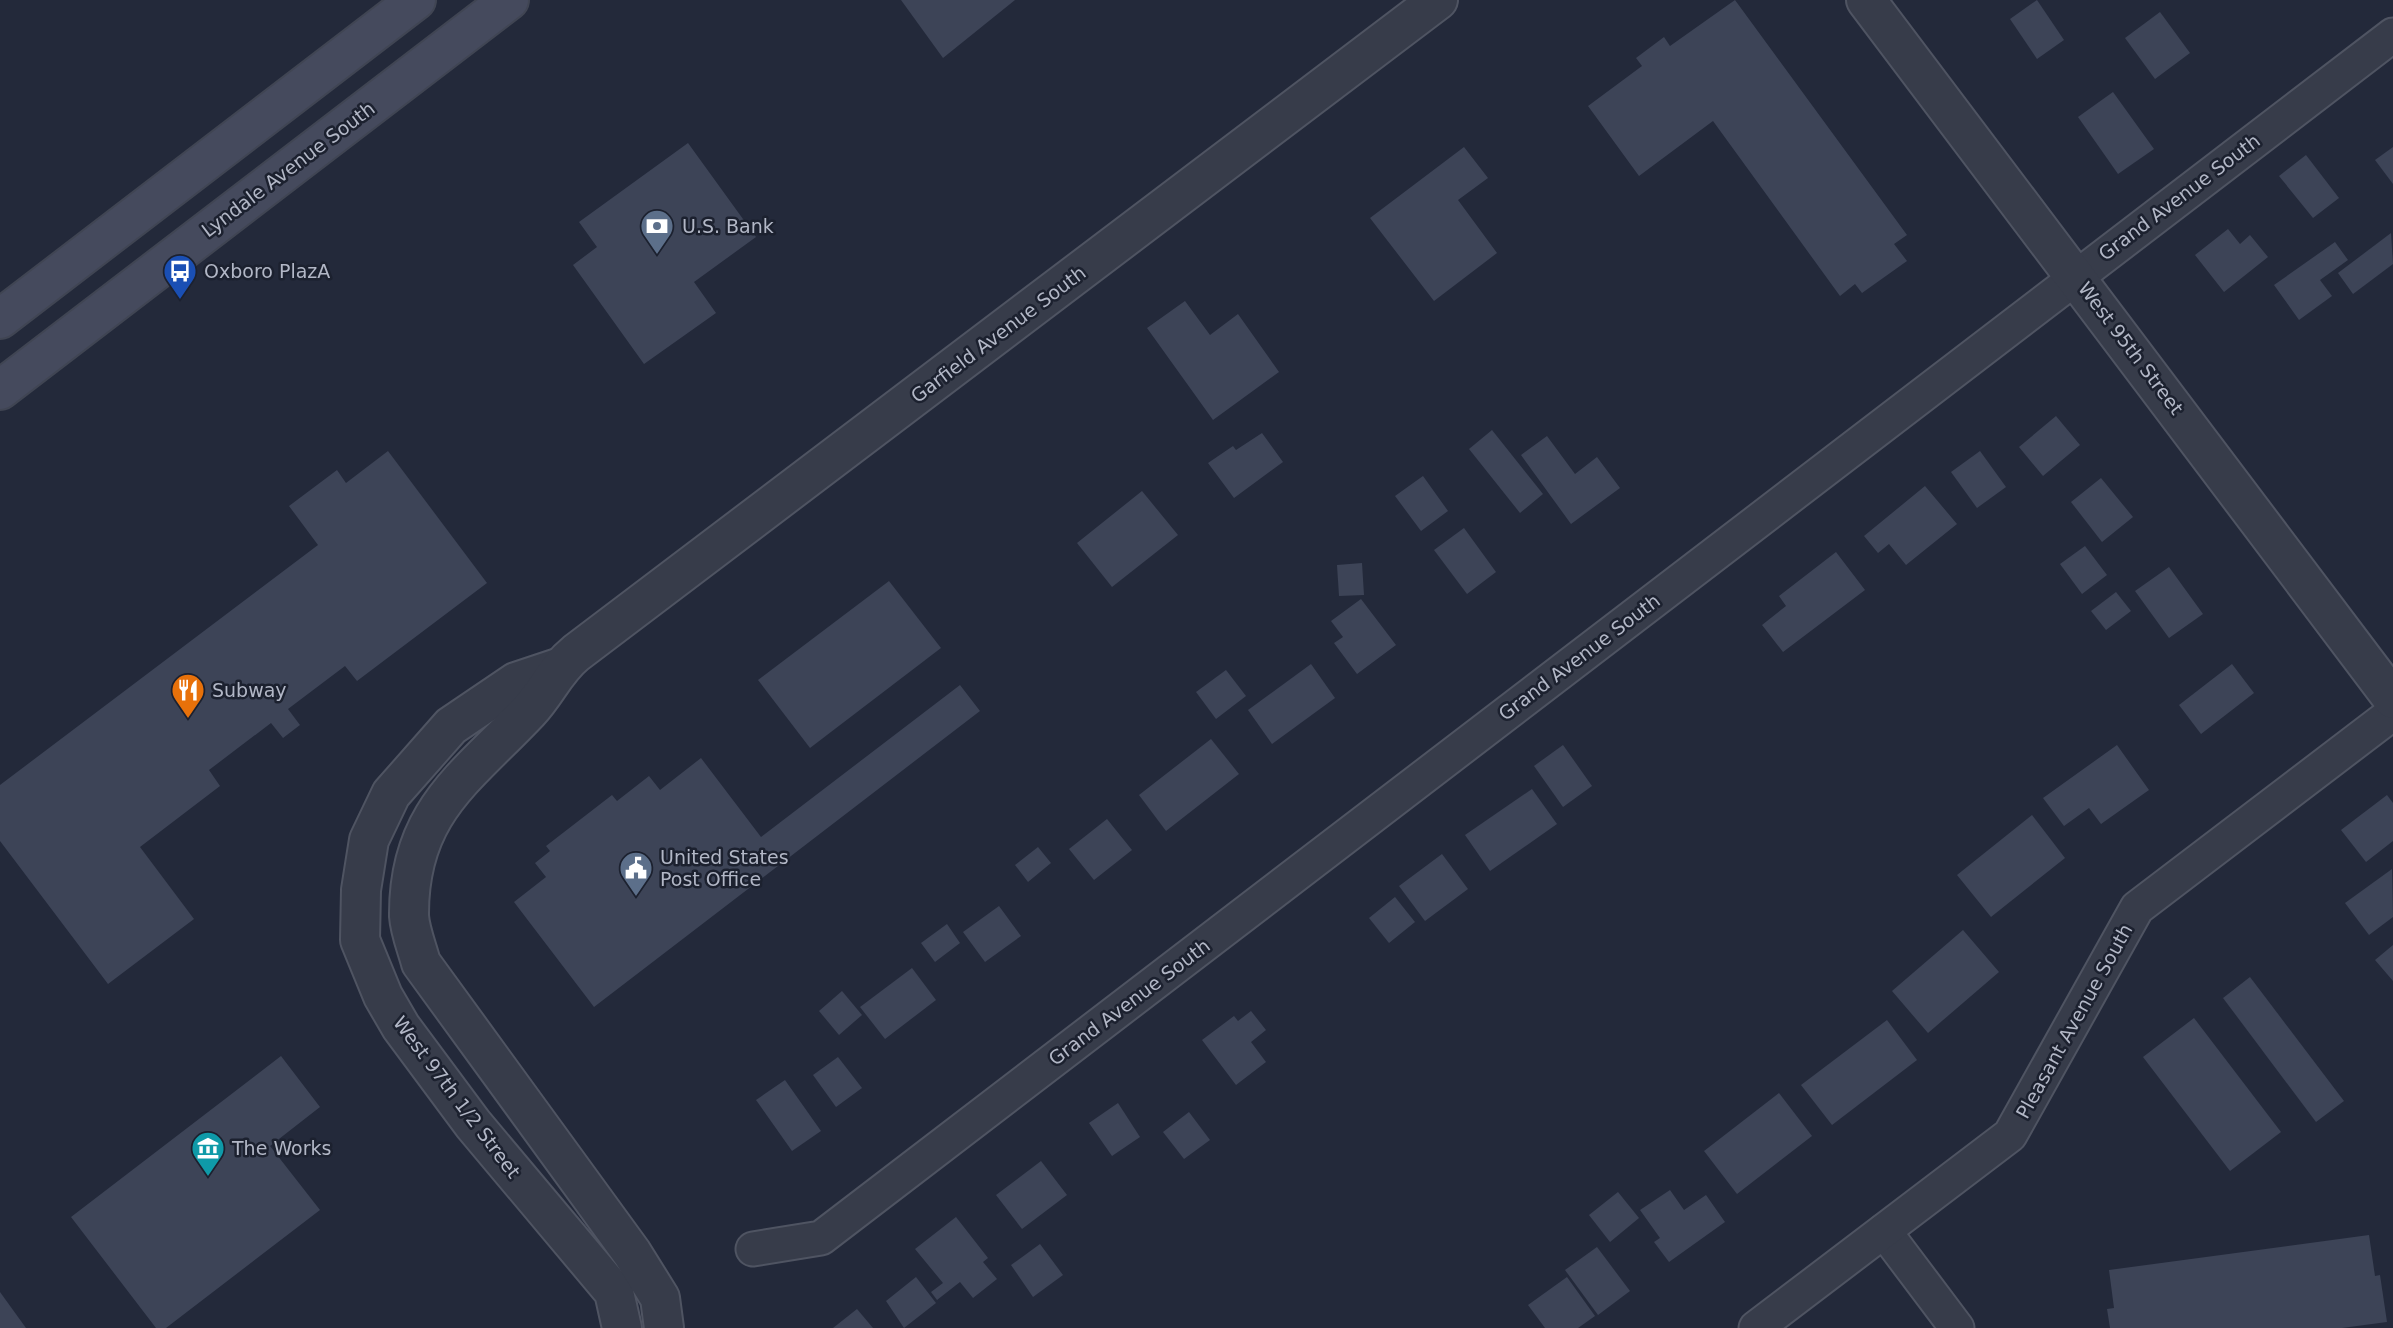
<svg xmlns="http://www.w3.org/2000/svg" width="2393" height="1328" font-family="'DejaVu Sans',sans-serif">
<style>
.building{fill:#3d4457}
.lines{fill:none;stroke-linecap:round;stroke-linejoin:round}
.minor-casing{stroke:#4f5462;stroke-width:37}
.tertiary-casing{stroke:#4f5462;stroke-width:42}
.secondary-casing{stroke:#404553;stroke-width:42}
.minor{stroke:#373c4a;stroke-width:33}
.tertiary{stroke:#373c4a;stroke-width:38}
.secondary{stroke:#454a5d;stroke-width:38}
.labels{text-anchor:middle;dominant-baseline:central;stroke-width:5;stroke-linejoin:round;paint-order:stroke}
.street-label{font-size:19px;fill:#b2b7c6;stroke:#1c212f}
.poi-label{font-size:19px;fill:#b2b7c6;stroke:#1c212f;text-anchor:start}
</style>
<rect width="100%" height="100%" fill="#23293a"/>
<!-- building -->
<g class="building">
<path d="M901 0H1015L943 58Z"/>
<path d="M1735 0 1907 235 1894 244 1907 261 1862 293 1855 284 1840 296 1713 121 1639 176 1588 106 1642 66 1636 58 1664 37 1670 46Z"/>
<path d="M2037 0 2064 40 2037 59 2010 19Z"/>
<path d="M2160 12 2190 53 2155 79 2125 38Z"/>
<path d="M2113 92 2154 149 2118 174 2078 117Z"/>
<path d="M688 143 756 237 694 282 716 313 644 364 573 265 597 247 579 222Z"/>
<path d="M1464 147 1488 178 1458 200 1497 253 1434 301 1370 218Z"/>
<path d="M2393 147V184L2375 160Z"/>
<path d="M2306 155 2339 198 2313 218 2279 176Z"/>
<path d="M2228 229 2240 244 2250 235 2268 257 2224 292 2195 255Z"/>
<path d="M2391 233 2393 264 2353 294 2338 273Z"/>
<path d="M2335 242 2348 260 2320 280 2332 296 2299 320 2274 285Z"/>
<path d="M1185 301 1210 335 1238 314 1279 372 1213 420 1147 328Z"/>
<path d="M2056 416 2080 445 2043 476 2019 447Z"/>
<path d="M1492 430 1543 494 1520 513 1469 449Z"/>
<path d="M1262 433 1283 462 1234 498 1208 463 1233 446 1236 450Z"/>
<path d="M1547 436 1575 474 1597 457 1620 488 1571 524 1521 455Z"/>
<path d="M388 451 487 583 357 681 345 666 288 709 300 725 283 738 271 723 209 770 220 786 140 847 194 919 108 984 0 841V785L318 545 289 506 337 470 346 483Z"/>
<path d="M1980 451 2006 487 1977 508 1951 472Z"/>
<path d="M1423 476 1448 511 1421 531 1395 496Z"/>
<path d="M2101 478 2133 517 2102 542 2071 502Z"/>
<path d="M1925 486 1957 524 1906 565 1889 544 1878 553 1864 536Z"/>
<path d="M1142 491 1178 535 1112 587 1077 543Z"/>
<path d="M1464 528 1496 572 1467 594 1434 550Z"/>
<path d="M2085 546 2107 575 2082 594 2060 564Z"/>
<path d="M1836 552 1865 590 1783 652 1762 625 1786 606 1779 596Z"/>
<path d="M1362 563 1364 595 1339 596 1337 565Z"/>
<path d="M2169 567 2203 614 2169 638 2135 591Z"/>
<path d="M889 581 941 648 810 748 758 680Z"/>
<path d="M2116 592 2131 611 2106 630 2091 611Z"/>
<path d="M1361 599 1396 645 1357 674 1334 643 1343 637 1331 621Z"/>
<path d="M1311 664 1335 698 1272 744 1248 710Z"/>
<path d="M2232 664 2254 693 2201 734 2179 705Z"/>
<path d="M1226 670 1246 696 1216 719 1196 692Z"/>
<path d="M960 685 980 711 594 1007 514 902 546 877 535 863 550 851 546 846 612 795 617 801 649 776 660 790 701 758 761 837Z"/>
<path d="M1211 739 1239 774 1166 831 1139 795Z"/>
<path d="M1563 745 1592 786 1563 807 1534 766Z"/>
<path d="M2117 745 2149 790 2101 824 2089 808 2064 826 2043 798Z"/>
<path d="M1532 789 1557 824 1490 871 1465 835Z"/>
<path d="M2387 795 2393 803V841L2366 862 2341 830Z"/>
<path d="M2032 815 2065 858 1991 917 1957 875Z"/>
<path d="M1107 819 1132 850 1094 880 1069 849Z"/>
<path d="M1038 847 1051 863 1028 882 1015 865Z"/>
<path d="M1442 854 1468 889 1425 921 1399 886Z"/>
<path d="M2392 869 2393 917 2369 935 2345 903Z"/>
<path d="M1395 897 1415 922 1389 943 1369 918Z"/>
<path d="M999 906 1021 936 985 962 963 932Z"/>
<path d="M947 924 960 943 935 962 921 943Z"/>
<path d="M1963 930 1999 972 1928 1033 1892 991Z"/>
<path d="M2393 945V981L2375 960Z"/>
<path d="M912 968 936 1000 885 1039 860 1007Z"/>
<path d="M2250 977 2344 1101 2316 1122 2223 998Z"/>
<path d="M842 991 862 1015 839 1035 819 1011Z"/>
<path d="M1251 1011 1266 1030 1251 1042 1266 1062 1236 1085 1202 1040 1234 1016 1238 1021Z"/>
<path d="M2194 1018 2281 1132 2230 1171 2143 1057Z"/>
<path d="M1887 1020 1917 1060 1832 1125 1801 1085Z"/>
<path d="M281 1056 320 1107 270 1146 320 1210 166 1328H156L71 1217Z"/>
<path d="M838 1057 862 1088 836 1107 813 1075Z"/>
<path d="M785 1080 821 1131 792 1151 756 1100Z"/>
<path d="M1779 1093 1812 1136 1737 1194 1704 1151Z"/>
<path d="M1118 1103 1140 1137 1112 1156 1089 1123Z"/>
<path d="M1189 1112 1210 1140 1184 1159 1163 1132Z"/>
<path d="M1041 1161 1067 1195 1022 1229 996 1195Z"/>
<path d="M1670 1190 1684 1210 1706 1195 1725 1222 1669 1262 1654 1242 1660 1238 1640 1210Z"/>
<path d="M1618 1192 1639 1218 1610 1242 1589 1215Z"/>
<path d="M956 1217 988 1258 983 1262 997 1279 973 1298 960 1282 937 1300 931 1292 943 1283 915 1249Z"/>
<path d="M2369 1235 2375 1276 2380 1275 2387 1322 2342 1328H2110L2107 1309 2114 1308 2109 1270Z"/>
<path d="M1040 1244 1063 1275 1033 1297 1011 1265Z"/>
<path d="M1597 1247 1630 1291 1598 1315 1565 1270Z"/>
<path d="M916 1277 936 1303 904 1328 886 1301Z"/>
<path d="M1567 1277 1595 1316 1578 1328H1545L1528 1305Z"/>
<path d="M0 1292 26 1328H0Z"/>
<path d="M857 1309 873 1328H833Z"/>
</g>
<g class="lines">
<defs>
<g id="minor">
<path d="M1884 1231 1957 1328"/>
<path d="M753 1249 821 1238 2393 35"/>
<path d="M1756 1328 2010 1135 2137 908 2393 713"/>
</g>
<g id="tertiary">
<path d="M1866 0 2393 699"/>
<path d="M558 668 516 682 451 726 391 794 369 840 361 890 360 940 383 996 401 1027 473 1124 614 1292 622 1328"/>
<path d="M664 1328 660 1298 632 1253 421 963C417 948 410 931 409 916 408 812 466 778 529 711 547 692 555 670 576 653L1438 0"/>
</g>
<g id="secondary">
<path d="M0 319 416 0"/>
<path d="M0 390 509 0"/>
</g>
</defs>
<!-- minor casing -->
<use href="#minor" class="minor-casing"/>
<!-- tertiary casing -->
<use href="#tertiary" class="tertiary-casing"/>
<!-- secondary casing -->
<use href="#secondary" class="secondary-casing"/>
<!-- minor -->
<use href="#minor" class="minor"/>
<!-- tertiary -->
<use href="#tertiary" class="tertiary"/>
<!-- secondary -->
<use href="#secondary" class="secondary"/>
</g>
<!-- icons -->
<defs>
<symbol id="bank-pin" viewBox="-11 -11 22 30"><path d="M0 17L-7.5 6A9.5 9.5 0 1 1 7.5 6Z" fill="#5c6f8a" stroke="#1c212f"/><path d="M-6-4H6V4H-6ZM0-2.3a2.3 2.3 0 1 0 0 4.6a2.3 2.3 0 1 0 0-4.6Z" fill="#fff"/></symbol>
<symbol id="bus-pin" viewBox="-11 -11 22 30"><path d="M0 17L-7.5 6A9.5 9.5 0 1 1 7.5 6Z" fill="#1a4fb4" stroke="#1c212f"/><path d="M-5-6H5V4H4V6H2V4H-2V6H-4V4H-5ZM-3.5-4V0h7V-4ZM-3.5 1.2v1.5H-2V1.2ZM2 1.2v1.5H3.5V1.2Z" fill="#fff"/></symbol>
<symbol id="restaurant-pin" viewBox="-11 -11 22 30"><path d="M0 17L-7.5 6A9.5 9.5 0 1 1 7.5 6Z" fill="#e8710a" stroke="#1c212f"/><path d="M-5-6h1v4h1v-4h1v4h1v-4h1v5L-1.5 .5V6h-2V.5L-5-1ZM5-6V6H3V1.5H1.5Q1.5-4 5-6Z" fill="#fff"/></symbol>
<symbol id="civic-pin" viewBox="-11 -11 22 30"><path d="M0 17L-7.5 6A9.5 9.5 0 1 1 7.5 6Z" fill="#5c6f8a" stroke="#1c212f"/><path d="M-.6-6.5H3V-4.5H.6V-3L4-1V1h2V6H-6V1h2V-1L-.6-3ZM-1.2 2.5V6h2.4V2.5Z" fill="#fff"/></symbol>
<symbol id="museum-pin" viewBox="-11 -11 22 30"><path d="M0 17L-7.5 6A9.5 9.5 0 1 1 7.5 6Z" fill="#0f9aa8" stroke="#1c212f"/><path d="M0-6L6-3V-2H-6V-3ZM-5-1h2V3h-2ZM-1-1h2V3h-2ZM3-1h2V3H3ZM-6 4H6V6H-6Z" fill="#fff"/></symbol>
</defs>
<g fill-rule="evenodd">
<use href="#bank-pin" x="638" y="207" width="38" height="52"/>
<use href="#bus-pin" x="161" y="252" width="38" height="52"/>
<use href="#restaurant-pin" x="169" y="671" width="38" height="52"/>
<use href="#civic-pin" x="617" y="849" width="38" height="52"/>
<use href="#museum-pin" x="189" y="1129" width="38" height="52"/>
</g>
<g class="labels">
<!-- street labels -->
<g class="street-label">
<text transform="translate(288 169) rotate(-37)">Lyndale Avenue South</text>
<text transform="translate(2179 197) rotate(-37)">Grand Avenue South</text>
<text transform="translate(998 334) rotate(-37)">Garfield Avenue South</text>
<text transform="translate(2131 348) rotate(53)">West 95th Street</text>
<text transform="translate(1579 657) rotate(-37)">Grand Avenue South</text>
<text transform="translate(1129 1002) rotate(-37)">Grand Avenue South</text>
<text transform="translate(2074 1021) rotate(-61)">Pleasant Avenue South</text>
<text transform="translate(457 1097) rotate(53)">West 97th 1/2 Street</text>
</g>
<!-- poi labels -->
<g class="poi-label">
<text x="682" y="226">U.S. Bank</text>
<text x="204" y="271">Oxboro PlazA</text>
<text x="212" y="690">Subway</text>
<text x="660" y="857">United States<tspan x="660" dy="22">Post Office</tspan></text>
<text x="232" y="1148">The Works</text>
</g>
</g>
</svg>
